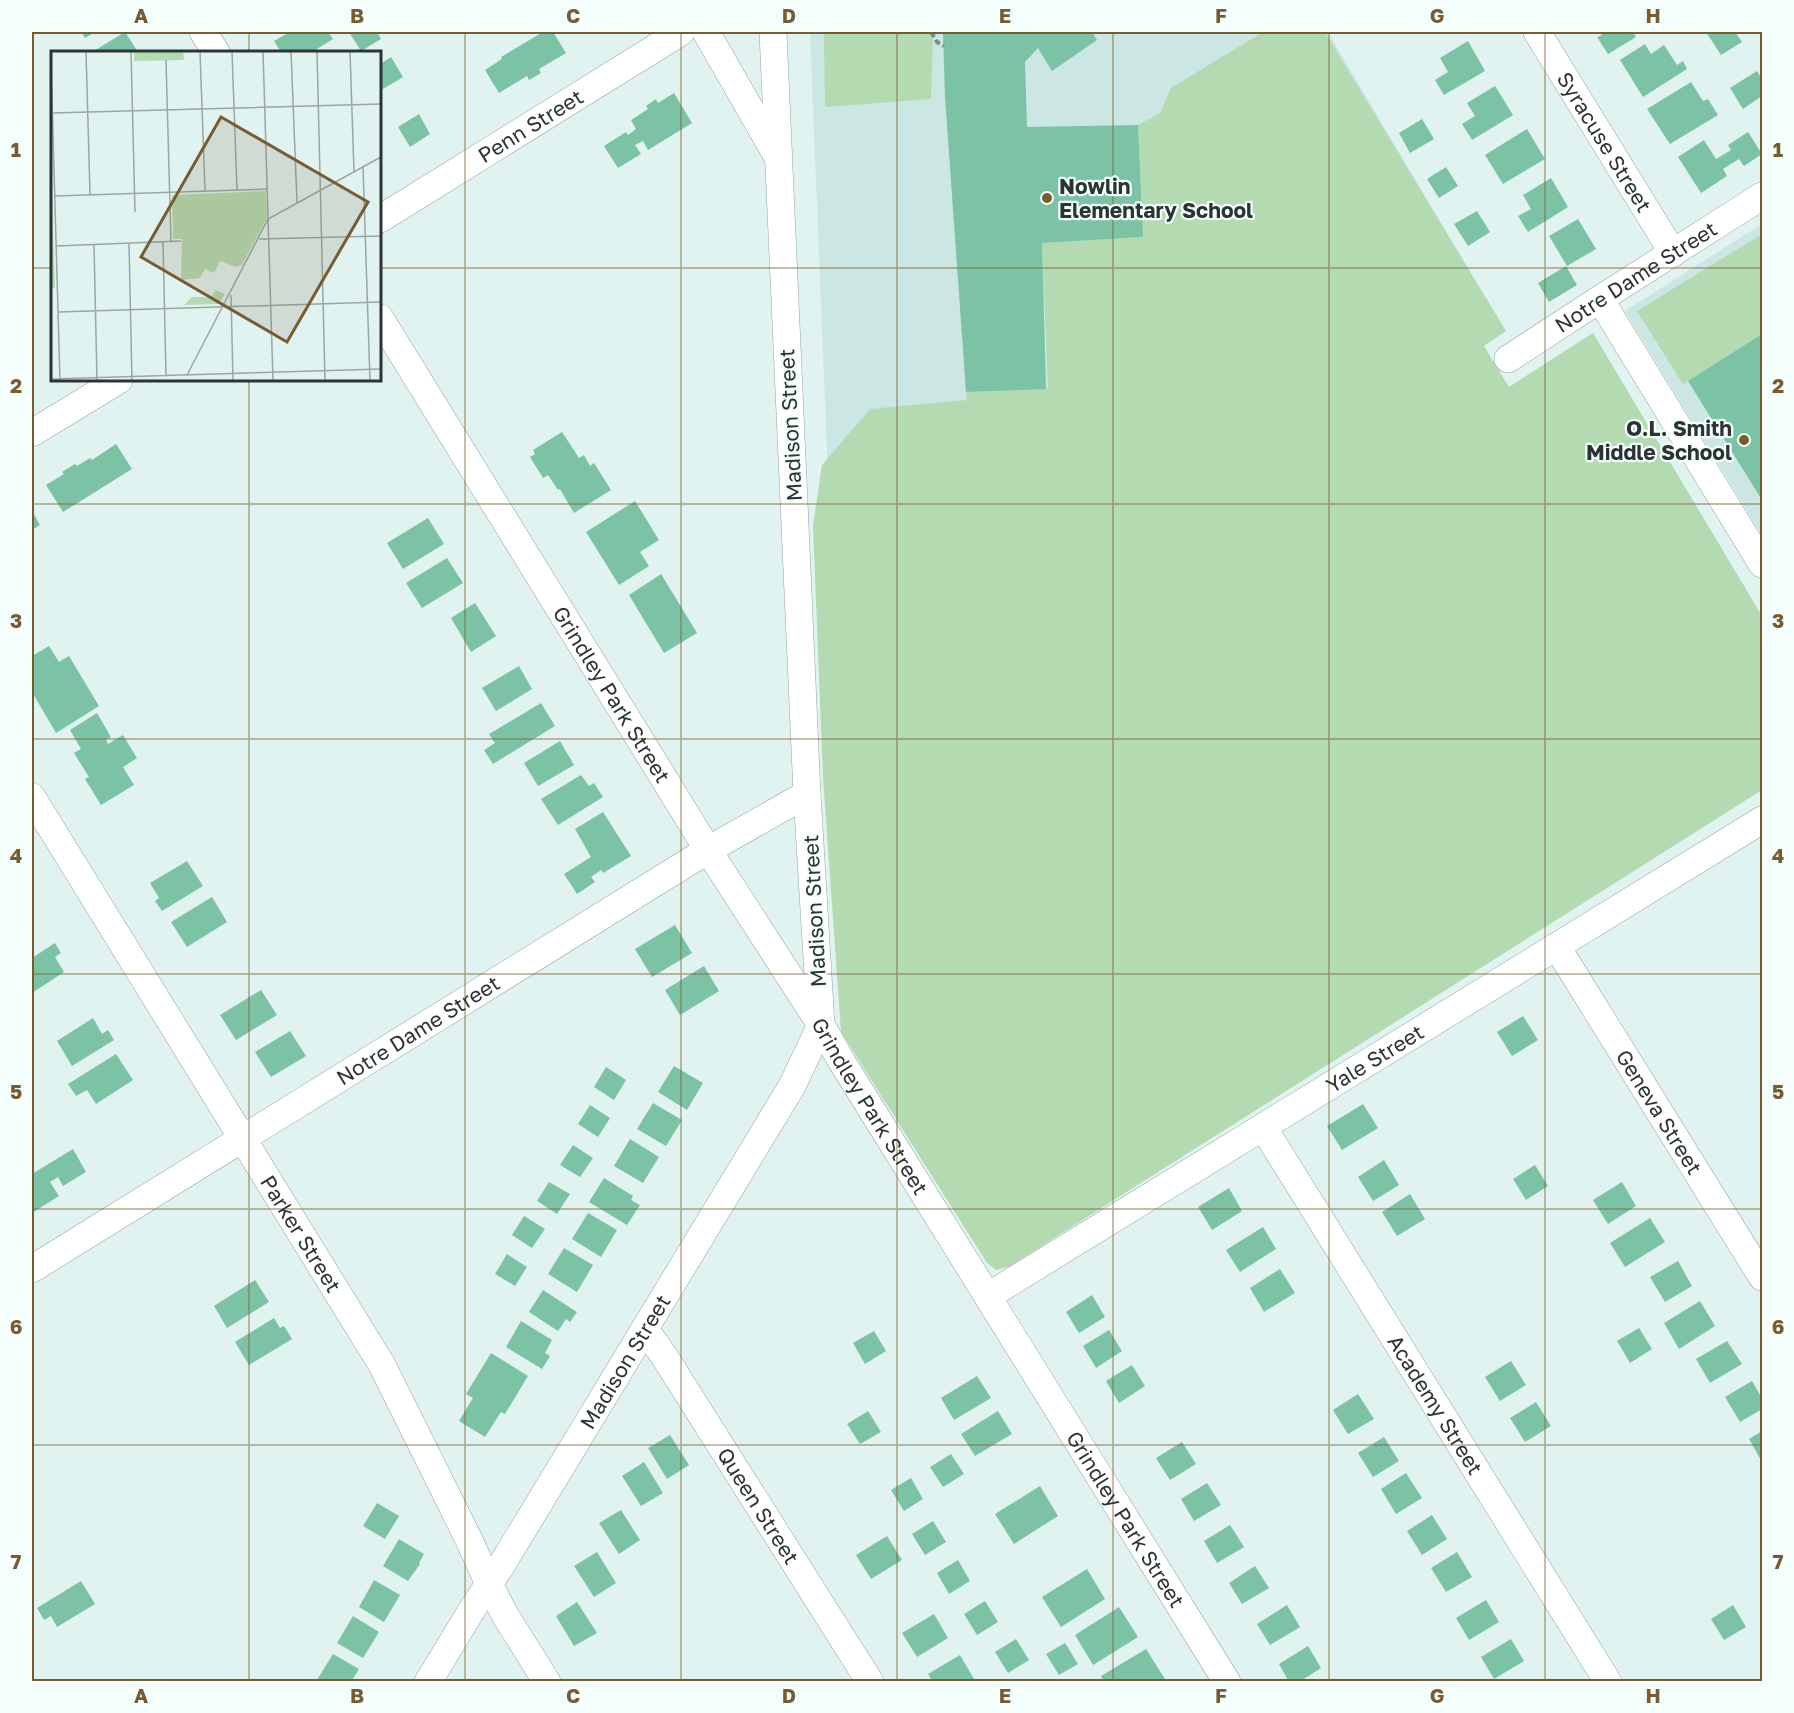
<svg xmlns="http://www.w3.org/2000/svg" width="1794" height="1713" font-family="'Golos Text',sans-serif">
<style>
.built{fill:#cbe6e3}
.green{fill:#b3dab1}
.building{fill:#7cc3a5}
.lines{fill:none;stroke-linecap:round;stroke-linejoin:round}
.minor-casing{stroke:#93a5a3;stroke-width:28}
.path{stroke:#7e8c8a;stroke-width:4;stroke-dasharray:6 3;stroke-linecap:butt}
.minor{stroke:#fff;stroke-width:27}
.grid{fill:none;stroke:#785c2f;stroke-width:1.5;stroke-opacity:0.55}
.poi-dot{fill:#785c2f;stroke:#f3fefd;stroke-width:2}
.labels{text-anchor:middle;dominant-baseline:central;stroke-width:4.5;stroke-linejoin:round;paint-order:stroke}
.street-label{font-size:21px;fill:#2c3433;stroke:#f3fefd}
.poi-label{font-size:21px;font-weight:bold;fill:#2c3433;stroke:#f3fefd;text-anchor:start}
.inset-road{fill:none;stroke:#98a7a4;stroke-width:1.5}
.view{fill:#785c2f;fill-opacity:0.15;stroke:#785c2f;stroke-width:3}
.inset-edge{fill:none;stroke:#2c3433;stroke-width:3}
.neatline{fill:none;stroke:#785c2f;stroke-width:2}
.grid-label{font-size:20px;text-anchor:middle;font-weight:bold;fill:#785c2f}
</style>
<rect width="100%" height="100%" fill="#e0f3f0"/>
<!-- built -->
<g class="built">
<path d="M810 32H1328L1472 275 828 477Z"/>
<path d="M1762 224V535L1625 311Z"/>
</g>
<!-- green -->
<g class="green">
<path d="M824 32H933L931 99 825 107Z"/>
<path d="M1263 32H1325L1506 331 1484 346 1509 387 1593 333 1762 616V790L1008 1267 996 1270 987 1263 841 1032 823 777 813 526 822 465 870 409 967 400 966 392 1048 388 1042 243 1143 237 1138 125 1160 113 1171 88Z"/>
<path d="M1759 236 1762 242V334L1683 384 1637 311Z"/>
</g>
<!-- building -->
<g class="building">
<path d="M81 32H95L85 38Z"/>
<path d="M125 32 138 52H92Z"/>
<path d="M290 32H328L333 39 312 52H281L274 41Z"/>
<path d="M349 32H377L381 39 361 51Z"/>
<path d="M543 32H553L566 53 539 69 541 73 529 80 527 76 499 93 485 70 502 59 501 57Z"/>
<path d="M946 32H1092L1097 40 1052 71 1038 48 1025 62 1027 127 1138 125 1143 237 1042 243 1046 389 966 392 945 97 943 33Z"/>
<path d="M1600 32H1633L1636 37 1608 54 1597 37 1602 35Z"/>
<path d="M1706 32H1735L1742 42 1721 55Z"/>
<path d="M1468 41 1485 71 1444 95 1435 80 1448 72 1440 58Z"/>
<path d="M1645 44 1651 54 1664 45 1677 65 1683 61 1687 69 1643 97 1620 60Z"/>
<path d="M391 57 403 77 383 89 380 84V64Z"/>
<path d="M1757 71 1762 79V96L1743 109 1730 88Z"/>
<path d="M1691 82 1703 101 1708 99 1718 115 1670 144 1647 109Z"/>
<path d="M1495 86 1513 115 1472 140 1462 124 1475 116 1467 103Z"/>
<path d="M674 93 692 123 648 150 643 141 635 145 641 154 618 168 604 146 626 132 628 135 636 129 631 120 648 109 646 106 656 99 658 103Z"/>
<path d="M419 114 430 134 410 147 398 127Z"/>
<path d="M1422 119 1434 139 1410 153 1399 133Z"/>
<path d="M1527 129 1545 159 1503 184 1485 155Z"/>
<path d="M1748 132 1762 154 1744 166 1739 159 1723 169 1727 176 1701 193 1678 157 1704 140 1716 159 1731 150 1728 145Z"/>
<path d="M1446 167 1458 186 1439 198 1427 179Z"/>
<path d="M1551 178 1568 207 1528 232 1518 216 1531 209 1523 195Z"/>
<path d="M1477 211 1490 232 1468 246 1454 224Z"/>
<path d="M1578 219 1596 249 1567 266 1549 236Z"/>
<path d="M1566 266 1577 285 1549 302 1538 283Z"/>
<path d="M1762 334V500L1688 381Z"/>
<path d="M562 432 579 458 584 455 590 466 594 463 611 490 574 513 560 489 558 490 548 475 543 478 530 457 535 454 533 450Z"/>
<path d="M116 444 132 469 63 512 46 485 64 474 62 472 75 464 77 466 90 458 92 460Z"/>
<path d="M635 501 659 540 640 552 649 566 619 585 586 532Z"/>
<path d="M32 511 40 525 32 530Z"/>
<path d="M428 518 444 544 403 569 387 543Z"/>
<path d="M447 558 463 583 422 608 406 583Z"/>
<path d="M661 574 697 633 664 653 629 595Z"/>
<path d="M475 603 496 636 471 652 451 618Z"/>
<path d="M49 646 59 662 69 656 99 706 56 733 32 692V681L34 680 32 675V656Z"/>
<path d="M519 666 532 689 496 711 482 688Z"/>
<path d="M541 703 555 726 493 764 484 750 495 743 489 734Z"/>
<path d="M97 713 111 737 106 740 108 744 123 735 137 758 123 767 134 785 101 805 85 779 89 777 74 753 81 749 70 730Z"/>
<path d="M560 741 574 765 538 786 524 763Z"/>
<path d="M581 775 589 786 594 783 603 797 558 825 541 799Z"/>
<path d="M603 812 631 856 603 873 601 870 591 877 595 882 577 894 564 874 591 857 575 829Z"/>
<path d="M187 861 203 886 162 911 155 901 159 898 150 883Z"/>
<path d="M212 897 227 922 187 947 171 922Z"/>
<path d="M675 925 692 953 652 977 635 949Z"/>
<path d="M55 943 61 953 55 957 64 972 32 993V958Z"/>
<path d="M704 966 719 991 680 1015 665 990Z"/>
<path d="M261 990 277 1015 236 1040 220 1015Z"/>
<path d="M1523 1016 1538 1040 1512 1056 1497 1032Z"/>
<path d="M93 1018 102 1034 108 1030 114 1040 72 1066 57 1041Z"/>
<path d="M290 1031 306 1056 271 1077 255 1052Z"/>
<path d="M116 1054 133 1080 96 1104 87 1090 76 1096 68 1084Z"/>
<path d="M674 1066 703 1083 687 1110 658 1092Z"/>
<path d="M606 1067 626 1080 614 1100 594 1087Z"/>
<path d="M653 1103 682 1120 666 1146 637 1129Z"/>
<path d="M1363 1104 1378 1128 1342 1150 1327 1126Z"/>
<path d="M590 1105 610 1118 598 1137 578 1124Z"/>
<path d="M630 1139 659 1157 643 1183 614 1166Z"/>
<path d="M573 1145 593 1158 580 1177 560 1165Z"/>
<path d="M73 1149 86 1172 63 1186 58 1177 50 1182 59 1196 32 1213V1174Z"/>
<path d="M1384 1160 1399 1185 1373 1201 1358 1177Z"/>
<path d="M1535 1165 1548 1186 1526 1200 1513 1179Z"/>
<path d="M604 1178 633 1196 631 1200 640 1205 627 1225 589 1202Z"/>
<path d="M549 1182 570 1194 557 1214 537 1201Z"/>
<path d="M1622 1182 1636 1206 1608 1224 1593 1200Z"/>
<path d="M1229 1188 1242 1211 1212 1230 1198 1207Z"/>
<path d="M1410 1194 1425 1219 1397 1236 1382 1212Z"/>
<path d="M588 1213 617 1230 601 1257 572 1239Z"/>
<path d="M524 1216 545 1229 532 1248 512 1235Z"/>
<path d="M1650 1218 1665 1242 1625 1267 1610 1243Z"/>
<path d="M1263 1227 1276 1249 1240 1272 1226 1250Z"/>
<path d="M564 1248 593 1265 577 1292 548 1274Z"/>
<path d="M507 1254 527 1267 515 1286 495 1274Z"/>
<path d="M1678 1261 1692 1286 1665 1302 1650 1277Z"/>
<path d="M1280 1269 1295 1293 1264 1312 1250 1288Z"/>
<path d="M255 1280 269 1302 227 1328 214 1306Z"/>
<path d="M543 1290 577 1312 570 1322 566 1319 558 1331 529 1312Z"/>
<path d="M1092 1295 1105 1317 1079 1333 1066 1312Z"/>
<path d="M1700 1301 1715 1326 1679 1349 1664 1323Z"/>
<path d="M274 1318 280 1328 284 1326 292 1339 249 1365 235 1342Z"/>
<path d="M521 1321 552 1340 545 1353 550 1356 542 1369 506 1347Z"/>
<path d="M1639 1328 1652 1349 1630 1363 1617 1341Z"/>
<path d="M1109 1330 1122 1351 1096 1368 1083 1346Z"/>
<path d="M874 1331 886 1351 865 1364 853 1343Z"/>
<path d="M1727 1341 1742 1364 1710 1383 1696 1359Z"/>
<path d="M491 1353 528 1376 505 1414 501 1412 485 1437 459 1421 473 1398 466 1394Z"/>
<path d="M1511 1361 1526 1385 1500 1401 1485 1377Z"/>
<path d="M1132 1365 1145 1386 1119 1403 1106 1381Z"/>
<path d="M977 1376 991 1398 954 1420 941 1398Z"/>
<path d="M1752 1381 1762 1398V1409L1740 1422 1725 1397Z"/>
<path d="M1358 1394 1374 1419 1348 1434 1333 1410Z"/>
<path d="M1536 1402 1551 1426 1525 1442 1510 1418Z"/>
<path d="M868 1411 881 1432 860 1444 847 1424Z"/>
<path d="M998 1411 1012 1434 975 1456 961 1434Z"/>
<path d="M1762 1431V1462L1749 1439Z"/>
<path d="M670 1435 689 1465 667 1479 648 1448Z"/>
<path d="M1384 1437 1399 1461 1373 1477 1358 1453Z"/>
<path d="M1182 1442 1196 1464 1170 1480 1156 1458Z"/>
<path d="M951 1454 964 1474 943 1487 930 1467Z"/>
<path d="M644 1462 663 1493 641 1506 622 1476Z"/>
<path d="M1406 1473 1422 1498 1396 1514 1381 1489Z"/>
<path d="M911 1478 923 1499 904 1511 891 1490Z"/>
<path d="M1207 1483 1221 1505 1194 1521 1181 1499Z"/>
<path d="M1040 1486 1058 1516 1014 1544 995 1514Z"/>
<path d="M377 1503 399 1516 385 1539 363 1526Z"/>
<path d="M621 1510 640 1540 619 1554 599 1523Z"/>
<path d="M1432 1515 1447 1539 1422 1555 1407 1531Z"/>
<path d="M933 1521 946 1542 925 1555 912 1534Z"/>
<path d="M1230 1525 1244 1547 1217 1563 1204 1541Z"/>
<path d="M887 1536 902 1560 871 1579 856 1555Z"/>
<path d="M399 1539 424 1554 419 1563 420 1564 408 1581 383 1566Z"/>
<path d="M597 1552 616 1583 594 1597 574 1566Z"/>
<path d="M1457 1552 1472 1577 1446 1592 1431 1568Z"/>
<path d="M958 1560 970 1581 949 1594 937 1573Z"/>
<path d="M1255 1566 1269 1588 1242 1604 1229 1583Z"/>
<path d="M1087 1569 1105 1599 1061 1627 1042 1597Z"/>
<path d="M374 1580 400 1595 384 1622 359 1607Z"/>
<path d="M81 1581 95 1604 57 1627 51 1616 44 1620 37 1608Z"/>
<path d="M1486 1600 1499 1622 1469 1640 1456 1618Z"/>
<path d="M985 1601 998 1622 977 1635 964 1614Z"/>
<path d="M577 1602 597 1633 574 1646 556 1616Z"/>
<path d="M1287 1605 1300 1627 1270 1645 1257 1624Z"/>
<path d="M1733 1605 1746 1627 1724 1640 1711 1619Z"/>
<path d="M1119 1607 1138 1637 1093 1665 1075 1635Z"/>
<path d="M934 1614 948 1638 917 1657 902 1633Z"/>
<path d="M353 1616 379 1632 363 1658 337 1643Z"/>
<path d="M1016 1639 1029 1660 1008 1673 995 1652Z"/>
<path d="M1511 1639 1524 1661 1494 1679 1481 1657Z"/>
<path d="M1065 1643 1078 1664 1059 1675 1046 1654Z"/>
<path d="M1308 1646 1321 1668 1299 1682H1289L1279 1664Z"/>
<path d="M1146 1649 1165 1679 1160 1682H1104L1101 1676Z"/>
<path d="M333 1654 359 1669 351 1682H319L317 1680Z"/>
<path d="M960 1655 974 1679 970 1682H933L928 1674Z"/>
</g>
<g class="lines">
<defs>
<g id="minor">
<path d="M203 32 216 52"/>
<path d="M706 32 776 154"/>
<path id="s1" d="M1537 32 1673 253"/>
<path id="s2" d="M380 219 681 32"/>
<path d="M1600 299 1762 564"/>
<path id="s3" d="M380 318 708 850 821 1025 842 1062 1227 1682"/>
<path id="s4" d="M1508 359 1600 299 1762 196"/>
<path d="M32 433 119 380"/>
<path id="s5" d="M32 797 382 1365 470 1542 489 1584 505 1615 547 1682"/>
<path id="s6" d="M1557 947 1762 1277"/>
<path id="s7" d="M1263 1127 1608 1682"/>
<path id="s8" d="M32 1269 708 850 807 794"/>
<path id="s9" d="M988 1296 1762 820"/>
<path id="s10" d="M645 1329 664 1356 870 1682"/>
<path id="s11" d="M428 1682 473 1608 501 1566 792 1086 821 1025 807 794 773 32"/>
</g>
</defs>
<!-- minor casing -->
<use href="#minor" class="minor-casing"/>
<!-- path -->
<path class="path" d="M931 32 937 42 944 46"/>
<!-- minor -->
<use href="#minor" class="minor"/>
</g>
<!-- grid -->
<path class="grid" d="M249 32V52M465 32V1682M681 32V1682M897 32V1682M1113 32V1682M1329 32V1682M1545 32V1682M32 268H52M380 268H1762M249 380V1682M32 504H1762M32 739H1762M32 974H1762M32 1209H1762M32 1445H1762"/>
<!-- markers -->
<g class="poi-dot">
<circle cx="1047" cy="198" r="6"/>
<circle cx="1744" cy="440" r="6"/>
</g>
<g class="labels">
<!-- street labels -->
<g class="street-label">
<text stroke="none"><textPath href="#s2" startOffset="177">Penn Street</textPath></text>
<text stroke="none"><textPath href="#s1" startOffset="129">Syracuse Street</textPath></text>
<text stroke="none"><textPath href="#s4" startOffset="152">Notre Dame Street</textPath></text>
<text transform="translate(790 425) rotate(-93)">Madison Street</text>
<text stroke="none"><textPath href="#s3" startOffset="442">Grindley Park Street</textPath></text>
<text transform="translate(814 911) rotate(-93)">Madison Street</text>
<text stroke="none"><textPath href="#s8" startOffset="454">Notre Dame Street</textPath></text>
<text stroke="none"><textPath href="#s9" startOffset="454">Yale Street</textPath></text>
<text stroke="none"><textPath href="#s3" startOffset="928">Grindley Park Street</textPath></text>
<text stroke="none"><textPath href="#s6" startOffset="194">Geneva Street</textPath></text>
<text stroke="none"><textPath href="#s5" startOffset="513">Parker Street</textPath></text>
<text stroke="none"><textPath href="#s11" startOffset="376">Madison Street</textPath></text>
<text stroke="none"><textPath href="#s7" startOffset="327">Academy Street</textPath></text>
<text stroke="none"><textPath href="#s10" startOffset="210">Queen Street</textPath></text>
<text stroke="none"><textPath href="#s3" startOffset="1414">Grindley Park Street</textPath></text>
</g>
<!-- poi labels -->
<g class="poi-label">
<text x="1059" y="186">Nowlin<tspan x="1059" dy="24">Elementary School</tspan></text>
<text x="1732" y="428" text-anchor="end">O.L. Smith<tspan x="1732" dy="24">Middle School</tspan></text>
</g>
</g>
<!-- overview -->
<g transform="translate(51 51)">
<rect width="330" height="330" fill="#e0f3f0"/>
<path d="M83 0H132L133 9 83 10ZM215 140 216 167 191 214 184 216 169 210 163 222 154 218 149 227 130 229 131 188H122L121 144ZM1 149 4 236 2 238H0ZM165 239 174 243 168 253 133 254 141 246H160Z" fill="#b3dab1"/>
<path class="inset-road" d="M35 0 39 144M80 0 84 161M149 0 154 140M181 0 186 139M212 0 222 330M240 0 246 152M266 0 274 330M299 0 303 121M115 9 120 191M0 13 9 330M1 62 330 53M312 116 319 330M4 145 217 138M208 188 330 185M112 191 115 325M78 193 81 330M43 194 46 329M5 195 130 190M180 244 182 330M7 261 330 251M136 324 217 168 330 106M0 328 330 318"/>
<path class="view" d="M170 66 317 151 236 291 90 206Z"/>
<rect width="330" height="330" class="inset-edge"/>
</g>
<!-- border -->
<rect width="1794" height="1713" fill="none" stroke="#f3fefd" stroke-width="66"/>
<rect x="33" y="33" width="1728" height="1647" class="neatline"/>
<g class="grid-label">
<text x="141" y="23">A</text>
<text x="357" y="23">B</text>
<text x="573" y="23">C</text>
<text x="789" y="23">D</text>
<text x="1005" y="23">E</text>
<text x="1221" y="23">F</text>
<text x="1437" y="23">G</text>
<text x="1653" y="23">H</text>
<text x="16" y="157">1</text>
<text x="1778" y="157">1</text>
<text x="16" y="393">2</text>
<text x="1778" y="393">2</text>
<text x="16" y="628">3</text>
<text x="1778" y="628">3</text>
<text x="16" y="863">4</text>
<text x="1778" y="863">4</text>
<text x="16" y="1099">5</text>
<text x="1778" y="1099">5</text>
<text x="16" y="1334">6</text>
<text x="1778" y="1334">6</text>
<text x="16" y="1569">7</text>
<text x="1778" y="1569">7</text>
<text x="141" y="1703">A</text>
<text x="357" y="1703">B</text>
<text x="573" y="1703">C</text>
<text x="789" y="1703">D</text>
<text x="1005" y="1703">E</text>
<text x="1221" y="1703">F</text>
<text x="1437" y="1703">G</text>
<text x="1653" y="1703">H</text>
</g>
</svg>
